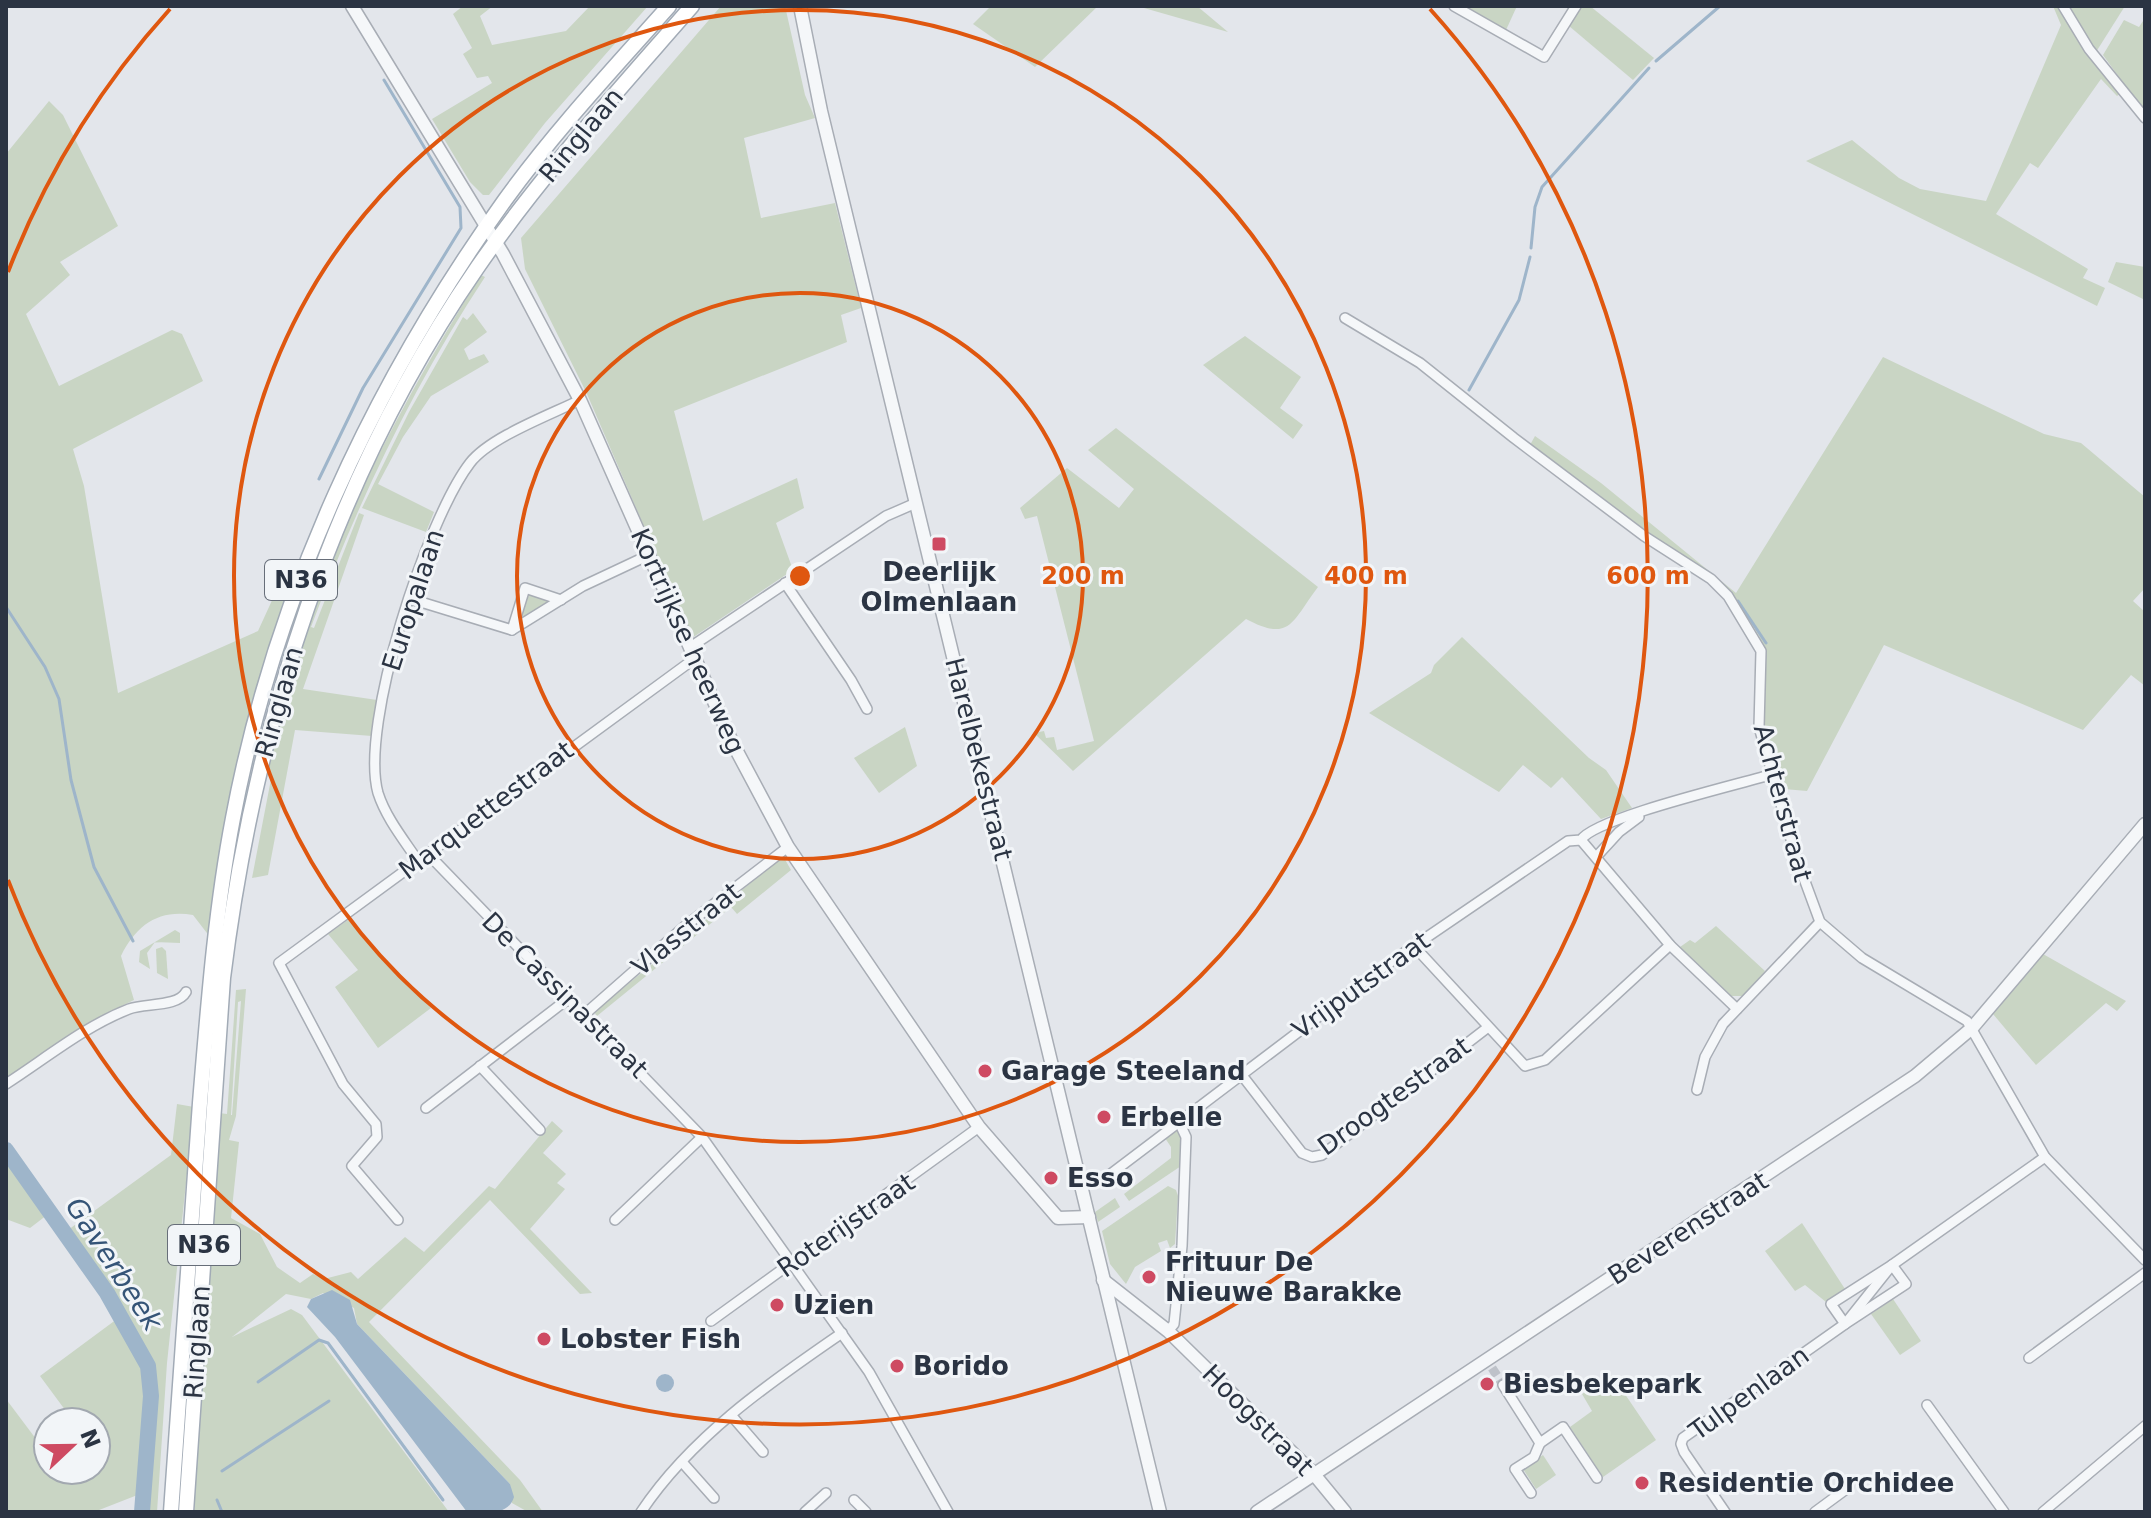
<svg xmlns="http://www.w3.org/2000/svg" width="2151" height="1518" font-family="'DejaVu Sans',sans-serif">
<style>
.green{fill:#c9d5c4;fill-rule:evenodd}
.water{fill:#9eb5ca}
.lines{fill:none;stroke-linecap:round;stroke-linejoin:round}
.stream{stroke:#9eb5ca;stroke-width:3}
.river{stroke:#9eb5ca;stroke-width:16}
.minor-tunnel{stroke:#bec2c9;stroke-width:9;stroke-dasharray:9 4.5;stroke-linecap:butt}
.minor-casing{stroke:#a8adb5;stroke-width:12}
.tertiary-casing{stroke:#a8adb5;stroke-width:15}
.primary-casing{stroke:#a2abb6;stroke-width:17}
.minor{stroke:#f5f7f9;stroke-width:9}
.tertiary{stroke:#f5f7f9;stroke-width:12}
.primary{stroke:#fff;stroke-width:14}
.ring{fill:none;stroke:#df570f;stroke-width:4}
.poi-dot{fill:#ce4a62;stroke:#f2f5f8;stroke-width:3}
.labels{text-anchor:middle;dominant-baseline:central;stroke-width:6;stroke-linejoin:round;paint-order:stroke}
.shield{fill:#f2f5f8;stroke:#676e79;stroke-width:2}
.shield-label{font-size:24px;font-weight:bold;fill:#2b3443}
.street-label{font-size:26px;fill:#2b3443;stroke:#f2f5f8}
.poi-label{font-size:26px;font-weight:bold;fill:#2b3443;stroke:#f2f5f8;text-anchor:start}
.water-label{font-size:28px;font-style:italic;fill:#355477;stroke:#f2f5f8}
.centre{fill:#df570f;stroke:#f2f5f8;stroke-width:4}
.ring-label{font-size:24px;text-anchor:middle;font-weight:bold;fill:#df570f;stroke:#f2f5f8;stroke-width:6;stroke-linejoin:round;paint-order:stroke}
</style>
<rect width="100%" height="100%" fill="#e3e6eb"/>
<!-- green -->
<g class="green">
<path d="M463 6H493L480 16 492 45 566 31 590 6H648L545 123 489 195H483L470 182 432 119 492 83 488 76 477 78 463 54 472 48 453 14Z"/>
<path d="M721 6H785L805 95 815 118 744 138 761 218 835 203 861 308 841 315 847 342 674 411 703 521 797 478 804 508 776 523 793 570 692 638 587 394 525 269 521 238Z"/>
<path d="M991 6H1098L1035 67 973 24Z"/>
<path d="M1137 6H1197L1228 32Z"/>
<path d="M1462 6H1517L1506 30Z"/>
<path d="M1581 6H1590L1654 58 1633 80 1569 26Z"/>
<path d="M2053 6H2060L2121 93 2117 96 2101 79 2038 168 2030 163 1996 214 2088 269 2083 278 2105 288 2097 306 1806 161 1852 140 1899 178 1920 189 1986 201 2061 25Z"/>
<path d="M2071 6H2125L2096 52 2069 11Z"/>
<path d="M2145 18V113L2103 55 2124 20 2139 27Z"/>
<path d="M49 101 63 115 118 226 60 262 70 275 26 314 59 386 172 330 182 334 203 381 73 449 84 486 118 693 258 631 285 572 297 576 289 598 210 937 193 915C159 909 136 925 121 956L134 1000 97 1018 6 1078V154Z"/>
<path d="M2116 262 2145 267V300L2108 282Z"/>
<path d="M481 275 485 277C412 388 357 504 311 627L314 628 359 513 364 515 303 689 377 700 372 736 295 730 268 875 252 878 272 774 267 773C280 724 291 673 307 625 349 500 412 386 481 275Z"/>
<path d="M473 313 487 332 464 349 469 360 484 354 489 362 431 396 403 437 378 484 434 512 426 532 362 508 409 412 463 317 467 320Z"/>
<path d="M1245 336 1301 377 1280 408 1303 425 1293 439 1203 365Z"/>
<path d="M1883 357 2044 434 2081 443 2145 497V588L2133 601 2145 612V686L2131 675 2083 730 1884 645 1807 791 1784 789 1765 726V652L1759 636 1735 597 1530 445 1535 436 1601 483 1736 593Z"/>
<path d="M1116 428 1318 587C1292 621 1291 643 1246 619L1073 771 1034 733 1044 731 1046 738 1054 737 1057 750 1094 741 1037 516 1025 519 1020 508 1067 468 1119 508 1134 489 1088 450Z"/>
<path d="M530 592 552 600 521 622 520 620Z"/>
<path d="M1462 637 1589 758 1606 770 1632 808 1601 819 1562 777 1551 788 1523 765 1499 792 1369 713 1431 673 1434 665Z"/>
<path d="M905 727 917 766 879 793 854 758Z"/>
<path d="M783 856 791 870 737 914 731 907 597 1016 594 1012Z"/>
<path d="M348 920 431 1008 378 1048 335 987 358 970 328 934Z"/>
<path d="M1716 926 1765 971 1745 996H1730L1680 947 1690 940 1695 943Z"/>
<path d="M175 930 180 933V943L155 942 147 953 150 969 139 962 140 951Z"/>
<path d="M162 947 166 951 168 979 157 973 156 949Z"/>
<path d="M2043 954 2126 1001 2117 1011 2106 1003 2036 1065 1993 1014Z"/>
<path d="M246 989 236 1116 229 1140 239 1142 231 1218 260 1234 277 1267 300 1283 313 1274 324 1279 351 1272 358 1279 405 1237 424 1252 489 1186 495 1189 552 1121 563 1131 543 1153 566 1174 557 1183 565 1189 530 1229 592 1293 580 1294 490 1200 369 1322 520 1480 543 1512H528L512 1503 510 1484 357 1324 354 1308 323 1293 311 1299 286 1294 232 1337 291 1309 302 1315 449 1512H194L219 1113 227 1114 236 990ZM241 1001 232 1115H231L238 1002Z"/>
<path d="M177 1104 194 1107 167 1363 157 1512H145C148 1467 160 1414 151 1369 144 1335 89 1262 68 1230L171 1155Z"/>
<path d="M1177 1130 1183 1136 1181 1166 1129 1201 1124 1194 1171 1158V1147L1165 1138Z"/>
<path d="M9 1164 47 1215 30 1228 6 1219V1166Z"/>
<path d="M1168 1186 1176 1190 1178 1196 1175 1244 1170 1248 1167 1240 1158 1243 1161 1251 1135 1267 1126 1284 1110 1264 1102 1231Z"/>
<path d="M1115 1198 1120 1207 1098 1222 1095 1212Z"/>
<path d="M1802 1223 1845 1289 1826 1302 1805 1285 1795 1291 1765 1251Z"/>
<path d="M1893 1299 1921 1341 1900 1355 1871 1314Z"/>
<path d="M117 1319 140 1357 148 1382 140 1494 94 1512H6V1399L45 1451 48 1449V1470H96V1422H74L40 1376Z"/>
<path d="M1612 1375 1656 1440 1603 1477 1570 1427 1592 1411 1582 1394Z"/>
<path d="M1543 1455 1556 1475 1536 1489 1523 1469Z"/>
</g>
<!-- water -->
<g class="water">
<path d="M332 1290 350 1300 357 1324 510 1484 514 1497C508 1517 484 1512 467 1512L335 1337 307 1307 311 1299Z"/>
<circle cx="665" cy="1383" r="9"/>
</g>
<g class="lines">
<!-- stream -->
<g class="stream">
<path d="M1656 61 1720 6"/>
<path d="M1531 248 1535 207 1542 187 1649 68"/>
<path d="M1469 390 1519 300 1530 257"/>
<path d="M319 479 363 388 461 228 460 207 384 80"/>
<path d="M1738 601 1766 643"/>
<path d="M6 607 45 667 59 699 71 780 94 867 133 941"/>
<path d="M258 1382 319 1340 328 1343 443 1500"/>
<path d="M222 1471 329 1401"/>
<path d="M217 1500 222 1512"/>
</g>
<!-- river -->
<path class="river" d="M6 1150 107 1293 148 1366 151 1396 142 1512"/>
<!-- minor-tunnel -->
<path class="minor-tunnel" d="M1492 1368 1503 1385"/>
<defs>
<g id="minor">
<path d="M1454 6 1544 57 1576 6"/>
<path d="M2063 6 2089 49 2145 118"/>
<path d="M1345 318 1420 363 1514 438 1644 536 1711 579 1728 596 1761 651 1759 727 1796 857 1820 922 1862 958 1967 1021 2045 1157 2145 1260"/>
<path d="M785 583 851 680 867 709"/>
<path d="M411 599 512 630 583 586 649 555"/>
<path d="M512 630 525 588 561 600"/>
<path d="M689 648 886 516 916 503"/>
<path d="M1581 840 1670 945 1737 1009"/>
<path d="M428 854 702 1137 869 1372 948 1512"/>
<path d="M1597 856 1619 832 1639 817"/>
<path d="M418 861C404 840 386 818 378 793 359 725 427 519 470 463 490 437 550 415 580 400"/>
<path d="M1413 945 1525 1066 1545 1060 1670 945"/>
<path d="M585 1014 684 927 788 847"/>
<path d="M480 1066 540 1130"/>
<path d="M1241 1074 1302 1153 1312 1157 1322 1155 1487 1028"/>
<path d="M6 1084C45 1059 85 1026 129 1009 145 1003 178 1007 186 992"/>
<path d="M1697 1090 1705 1057 1723 1024 1820 922"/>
<path d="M426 1108 569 998"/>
<path d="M1082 1184 1108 1176 1392 961 1568 841 1581 840C1594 818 1741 784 1773 774"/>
<path d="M398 1220 352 1166 377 1137 376 1124 343 1084 279 963 694 659"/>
<path d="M615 1220 702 1137"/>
<path d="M1892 1265 1906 1284 1845 1324 1831 1304Z"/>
<path d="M711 1321 979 1127"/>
<path d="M1168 1331 1174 1324 1182 1246 1186 1137 1179 1122"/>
<path d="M2029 1358 2145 1273"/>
<path d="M1503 1385 1540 1443 1534 1457 1515 1469 1531 1493"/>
<path d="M1927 1405 2004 1512"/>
<path d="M731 1415 763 1452"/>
<path d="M1540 1443 1563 1427 1597 1478"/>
<path d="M682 1462 714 1498"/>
<path d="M854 1500 866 1512"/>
<path d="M641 1512C691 1437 769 1383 842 1333"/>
<path d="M805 1512 826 1493"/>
<path d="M1725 1512 1684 1452 1681 1444 1683 1438 1845 1324 1892 1265 2045 1157"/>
<path d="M1815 1512 1849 1487"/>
<path d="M2043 1512 2145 1426"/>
</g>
<g id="tertiary">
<path d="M352 6 503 254 580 400 732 742 788 847 979 1127 1058 1218 1089 1217"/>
<path d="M800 6 821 111 1160 1512"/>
<path d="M1103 1280 1168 1331 1313 1473 1345 1512"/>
<path d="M1257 1512 1915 1076 1972 1028 2145 824"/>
</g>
<g id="primary">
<path d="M171 1512C181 1376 190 1239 200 1103 208 1008 215 912 233 818 275 595 373 384 505 200 554 132 613 69 669 6"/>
<path d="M186 1512 223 978C254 727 332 478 477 268 541 175 618 91 692 6"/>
</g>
</defs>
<!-- minor casing -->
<use href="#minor" class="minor-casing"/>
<!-- tertiary casing -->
<use href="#tertiary" class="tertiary-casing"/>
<!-- primary casing -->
<use href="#primary" class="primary-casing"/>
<!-- minor -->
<use href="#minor" class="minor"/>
<!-- tertiary -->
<use href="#tertiary" class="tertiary"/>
<!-- primary -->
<use href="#primary" class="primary"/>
</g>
<!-- distance rings -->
<g class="ring">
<circle cx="800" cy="576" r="283"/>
<circle cx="800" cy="576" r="566"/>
<path d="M8 272A848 848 0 0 1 170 9M1430 9A848 848 0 1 1 8 880"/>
</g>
<!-- markers -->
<g class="poi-dot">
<rect x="931" y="536" width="16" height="16" rx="4"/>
<circle cx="985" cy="1071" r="8"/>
<circle cx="1104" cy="1117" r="8"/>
<circle cx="1051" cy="1178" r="8"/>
<circle cx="1149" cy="1277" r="8"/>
<circle cx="777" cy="1305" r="8"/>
<circle cx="544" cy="1339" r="8"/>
<circle cx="897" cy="1366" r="8"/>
<circle cx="1487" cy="1384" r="8"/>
<circle cx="1642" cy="1483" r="8"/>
</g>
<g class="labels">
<!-- shield labels -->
<g class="shield">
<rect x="265" y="560" width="72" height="40" rx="6"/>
<rect x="168" y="1225" width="72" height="40" rx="6"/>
</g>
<g class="shield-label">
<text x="301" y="580">N36</text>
<text x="204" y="1245">N36</text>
</g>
<!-- street labels -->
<g class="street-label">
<text transform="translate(581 135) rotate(-50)">Ringlaan</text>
<text transform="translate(413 600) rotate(-72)">Europalaan</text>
<text transform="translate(688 641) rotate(66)">Kortrijkse heerweg</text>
<text transform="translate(279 702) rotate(-74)">Ringlaan</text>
<text transform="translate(979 759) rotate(76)">Harelbekestraat</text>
<text transform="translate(1783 803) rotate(75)">Achterstraat</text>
<text transform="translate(486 810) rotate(-37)">Marquettestraat</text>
<text transform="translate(686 929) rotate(-39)">Vlasstraat</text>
<text transform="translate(1361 985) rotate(-36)">Vrijputstraat</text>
<text transform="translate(565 995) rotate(45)">De Cassinastraat</text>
<text transform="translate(1394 1096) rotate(-36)">Droogtestraat</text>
<text transform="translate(846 1225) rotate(-35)">Roterijstraat</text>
<text transform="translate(1688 1228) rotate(-33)">Beverenstraat</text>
<text transform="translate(197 1342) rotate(-86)">Ringlaan</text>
<text transform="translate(1749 1393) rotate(-36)">Tulpenlaan</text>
<text transform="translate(1258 1420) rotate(45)">Hoogstraat</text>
</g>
<!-- poi labels -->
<g class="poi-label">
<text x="939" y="572" text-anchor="middle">Deerlijk<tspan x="939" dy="30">Olmenlaan</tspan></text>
<text x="1001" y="1071">Garage Steeland</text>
<text x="1120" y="1117">Erbelle</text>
<text x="1067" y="1178">Esso</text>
<text x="1165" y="1262">Frituur De<tspan x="1165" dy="30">Nieuwe Barakke</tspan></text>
<text x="793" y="1305">Uzien</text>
<text x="560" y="1339">Lobster Fish</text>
<text x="913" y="1366">Borido</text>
<text x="1503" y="1384">Biesbekepark</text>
<text x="1658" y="1483">Residentie Orchidee</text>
</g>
<!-- water labels -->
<g class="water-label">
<text transform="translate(114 1264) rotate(57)">Gaverbeek</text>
</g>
</g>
<circle cx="800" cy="576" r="12" class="centre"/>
<g class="ring-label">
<text x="1083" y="584">200 m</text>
<text x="1366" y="584">400 m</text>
<text x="1648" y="584">600 m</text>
</g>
<!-- border -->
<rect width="2151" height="1518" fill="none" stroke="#2b3443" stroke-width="16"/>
<!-- north arrow -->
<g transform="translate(72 1446) rotate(68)"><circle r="38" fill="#f2f5f8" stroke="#a2a8b0" stroke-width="2"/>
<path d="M0-6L14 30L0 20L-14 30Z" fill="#ce4a62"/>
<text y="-12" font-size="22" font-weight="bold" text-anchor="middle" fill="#2b3443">N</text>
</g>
</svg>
